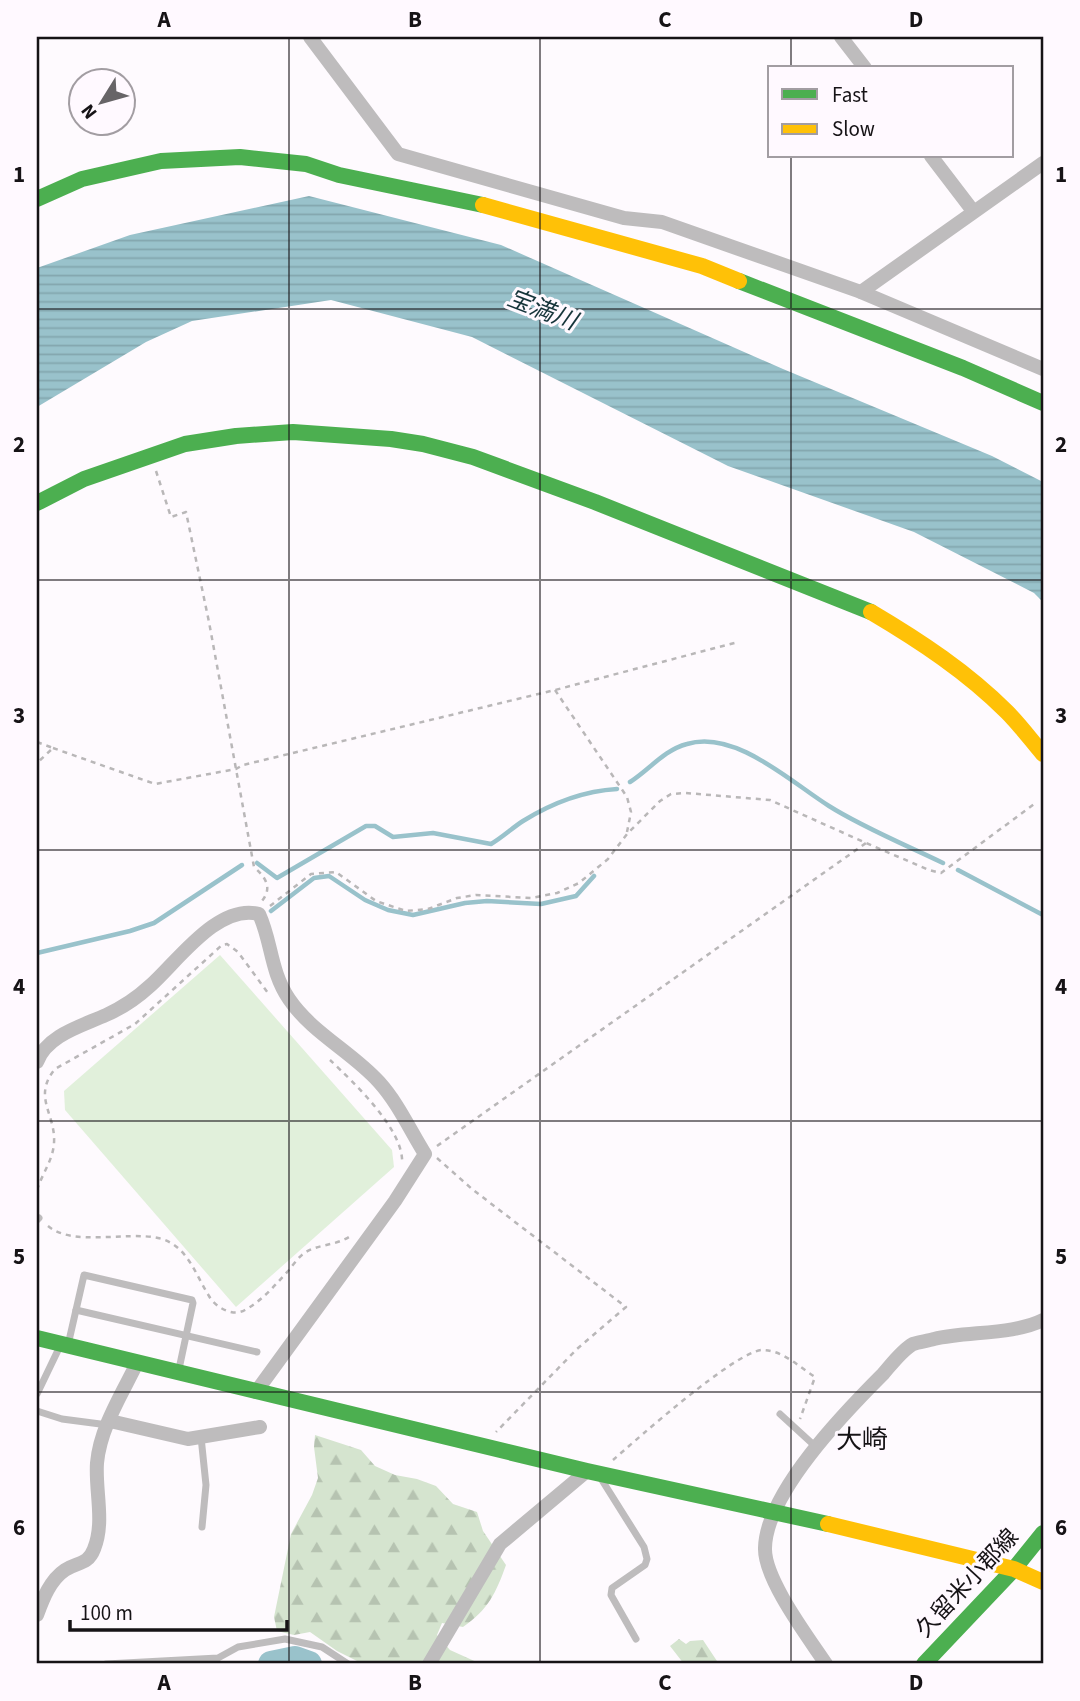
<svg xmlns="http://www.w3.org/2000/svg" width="1080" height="1701" font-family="'Source Sans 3','Noto Sans JP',sans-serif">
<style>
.forest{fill:url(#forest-firs)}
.pitch{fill:#e1f0db}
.water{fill:url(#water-rules)}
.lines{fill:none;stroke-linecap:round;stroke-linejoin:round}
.stream{stroke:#99c2cb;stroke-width:4.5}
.river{stroke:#99c2cb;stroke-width:26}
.path{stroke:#b9b7b8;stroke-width:2.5;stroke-dasharray:5 5;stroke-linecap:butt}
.lane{stroke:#bebcbd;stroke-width:7}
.street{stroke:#bebcbd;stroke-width:14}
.fast{stroke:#4caf50;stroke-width:16}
.slow{stroke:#ffc107;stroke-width:16}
.grid{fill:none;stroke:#161316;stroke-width:2;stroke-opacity:0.55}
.labels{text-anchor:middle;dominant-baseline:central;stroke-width:6;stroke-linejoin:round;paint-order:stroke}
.street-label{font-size:23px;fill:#161316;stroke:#fff9ff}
.water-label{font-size:24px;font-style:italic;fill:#16343a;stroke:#fff9ff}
.quarter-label{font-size:26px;fill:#161316;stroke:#fff9ff}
.neatline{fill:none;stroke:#161316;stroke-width:2.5}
.grid-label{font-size:23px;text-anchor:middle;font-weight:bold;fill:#161316}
</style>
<defs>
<pattern id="forest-firs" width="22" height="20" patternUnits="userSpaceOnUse" patternTransform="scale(1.75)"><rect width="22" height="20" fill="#d5e4cf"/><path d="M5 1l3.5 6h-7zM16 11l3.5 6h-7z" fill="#b6c3b1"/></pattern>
<pattern id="water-rules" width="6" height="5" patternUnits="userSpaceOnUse" patternTransform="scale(1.75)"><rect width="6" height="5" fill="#99c2cb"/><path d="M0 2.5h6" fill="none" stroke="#83a6ae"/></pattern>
</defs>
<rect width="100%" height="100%" fill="#fefafe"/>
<!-- forest -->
<g class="forest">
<path d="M315 1435 361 1450 375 1466 395 1475 417 1479 436 1486 453 1504 477 1512 483 1531 506 1565C496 1593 488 1610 463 1627L442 1623 437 1635 450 1650 481 1664H426L424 1662 421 1664H363L337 1651 310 1632 294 1635 277 1631 274 1617 291 1534 312 1495 318 1478 314 1447Z"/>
<path d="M679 1639 686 1644 690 1641 703 1640 719 1664H684L670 1646Z"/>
</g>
<!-- pitch -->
<path class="pitch" d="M220 955 392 1150 394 1167 236 1307 65 1110 64 1091Z"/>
<!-- water -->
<path class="water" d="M309 196 501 245 783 369 992 456 1043 482V602L1034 593 914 532 728 466 472 337 331 300 192 321 146 342 37 407V268L130 235Z"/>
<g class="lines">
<!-- stream -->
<g class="stream">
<path d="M630 782C649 770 664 750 687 744 735 729 792 783 829 806 862 827 908 846 943 863"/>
<path d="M257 863 277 878 366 826H375L393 837 433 833 491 844C503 837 512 828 523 821 552 803 584 791 617 789"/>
<path d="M958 870 1043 915"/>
<path d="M271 911 314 878 329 876 365 900 388 910 413 915 465 903 487 901 541 904 576 896 594 876"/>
<path d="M37 953 130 931 154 923 242 865"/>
</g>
<!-- river -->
<path class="river" d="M271 1664 295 1659 309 1664"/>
<!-- path -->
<g class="path">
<path d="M156 471 171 517 186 512 209 622 254 867C265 877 273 887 262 901"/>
<path d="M555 690 627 797 631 812 627 832"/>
<path d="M37 742 53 748 37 763"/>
<path d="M53 748 155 784 236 769 243 765 555 690 738 642"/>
<path d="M270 906 311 874 336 872 376 901 406 911 428 909 457 898 476 895 531 898 557 893 579 883 608 859 627 834 660 801 671 794 686 793 770 800 866 843 929 870 941 873 1037 802"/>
<path d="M330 1060C353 1082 405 1130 402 1164"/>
<path d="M437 1146 866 843"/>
<path d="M437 1158 472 1189 626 1307 577 1349 496 1432"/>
<path d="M37 1190C42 1174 53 1160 54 1143 56 1114 32 1097 55 1069L135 1024 222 945 227 944 238 952 268 993"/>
<path d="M48 1226C73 1247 126 1231 158 1238 187 1244 195 1274 209 1296 216 1308 233 1317 245 1310 263 1300 275 1285 289 1270 293 1265 298 1258 303 1254 318 1243 335 1247 352 1235"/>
<path d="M613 1460C637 1439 736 1351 762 1350 783 1350 799 1367 815 1377L800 1419"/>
</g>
<!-- lane -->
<g class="lane">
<path d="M37 1220 39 1218"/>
<path d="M76 1310 257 1352"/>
<path d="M68 1345 84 1275 192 1300 193 1303 179 1369"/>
<path d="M37 1394 61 1344"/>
<path d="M37 1411 62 1419 108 1425"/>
<path d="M780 1414 816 1447"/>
<path d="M201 1437 206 1485 202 1527"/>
<path d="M600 1477 644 1547 647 1559 645 1565 612 1588 611 1595 636 1639"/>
<path d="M106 1664 218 1658 238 1647 285 1639 322 1647 348 1664"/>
</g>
<!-- street -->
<g class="street">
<path d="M310 37 398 154 624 218 662 222 861 292 1043 369"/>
<path d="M841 37 865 68"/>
<path d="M931 156 973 211"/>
<path d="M861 292 1043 163"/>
<path d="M37 1062C47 1035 82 1026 106 1015 122 1008 138 997 151 985 177 962 218 903 259 914 272 942 270 971 289 999 312 1033 352 1052 379 1082 398 1103 410 1130 425 1154L395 1201 256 1392"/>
<path d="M110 1421 188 1439 260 1427"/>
<path d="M37 1615C43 1599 50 1580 65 1570 77 1562 88 1565 94 1549 105 1522 95 1491 97 1463 100 1428 122 1394 137 1363"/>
<path d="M429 1664 500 1544 587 1471"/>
<path d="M826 1664C808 1637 764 1579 765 1548 766 1493 845 1412 883 1374 891 1365 902 1350 913 1344 919 1342 927 1341 934 1339 967 1331 1013 1335 1043 1320"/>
</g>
<!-- fast -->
<g class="fast">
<path d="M37 199 82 179 161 161 240 157 306 164 339 175 483 205"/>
<path d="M739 281 963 368 1043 403"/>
<path d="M37 503 84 479 185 444 236 436 293 432 391 439 423 444 473 457 595 502 871 612"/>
<path d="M37 1338 587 1471 828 1524"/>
<path d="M924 1664 1014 1569 1043 1533"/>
</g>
<!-- slow -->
<g class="slow">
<path d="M483 205 702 266 739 281"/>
<path d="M871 612C920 641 967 672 1007 712 1020 725 1031 740 1043 754"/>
<path d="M828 1524 1014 1569 1043 1582"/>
</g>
</g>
<!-- grid -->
<path class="grid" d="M289 37V1664M540 37V1664M791 37V68M791 156V1664M37 309H1043M37 580H1043M37 850H1043M37 1121H1043M37 1392H1043"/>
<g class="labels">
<!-- street labels -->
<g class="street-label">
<text transform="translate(967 1583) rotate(-47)">久留米小郡線</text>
</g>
<!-- water labels -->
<g class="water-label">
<text transform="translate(542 310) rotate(21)">宝満川</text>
</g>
<!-- quarter labels -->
<g class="quarter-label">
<text x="862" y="1439">大崎</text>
</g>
</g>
<!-- border -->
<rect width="1080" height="1701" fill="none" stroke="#fff9ff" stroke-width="77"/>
<!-- legend -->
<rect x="768" y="66" width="245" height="91" fill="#fff9ff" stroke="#a29da2" stroke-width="2"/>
<rect x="782" y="89" width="35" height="10" fill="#4caf50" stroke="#a29da2" stroke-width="2"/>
<text x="832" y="102" font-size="21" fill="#161316">Fast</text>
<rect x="782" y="124" width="35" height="10" fill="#ffc107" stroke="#a29da2" stroke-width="2"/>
<text x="832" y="136" font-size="21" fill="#161316">Slow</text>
<!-- north arrow -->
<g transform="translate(102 102) rotate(233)"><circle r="33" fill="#fff9ff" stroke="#a29da2" stroke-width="2"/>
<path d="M0-5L12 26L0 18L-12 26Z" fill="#676467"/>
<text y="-10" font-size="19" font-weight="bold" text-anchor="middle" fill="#161316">N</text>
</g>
<!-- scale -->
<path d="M70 1620v10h217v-10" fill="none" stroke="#161316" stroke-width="3.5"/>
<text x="80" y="1620" font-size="21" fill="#161316" stroke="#fff9ff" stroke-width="5" paint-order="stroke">100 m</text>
<rect x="38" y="38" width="1004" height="1624" class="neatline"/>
<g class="grid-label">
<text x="164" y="27">A</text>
<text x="415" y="27">B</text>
<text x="665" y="27">C</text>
<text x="916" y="27">D</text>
<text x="19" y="182">1</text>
<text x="1061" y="182">1</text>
<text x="19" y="452">2</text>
<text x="1061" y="452">2</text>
<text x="19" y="723">3</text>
<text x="1061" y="723">3</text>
<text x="19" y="994">4</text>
<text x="1061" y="994">4</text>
<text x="19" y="1264">5</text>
<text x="1061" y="1264">5</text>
<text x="19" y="1535">6</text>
<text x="1061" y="1535">6</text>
<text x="164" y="1690">A</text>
<text x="415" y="1690">B</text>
<text x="665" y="1690">C</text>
<text x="916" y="1690">D</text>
</g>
</svg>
